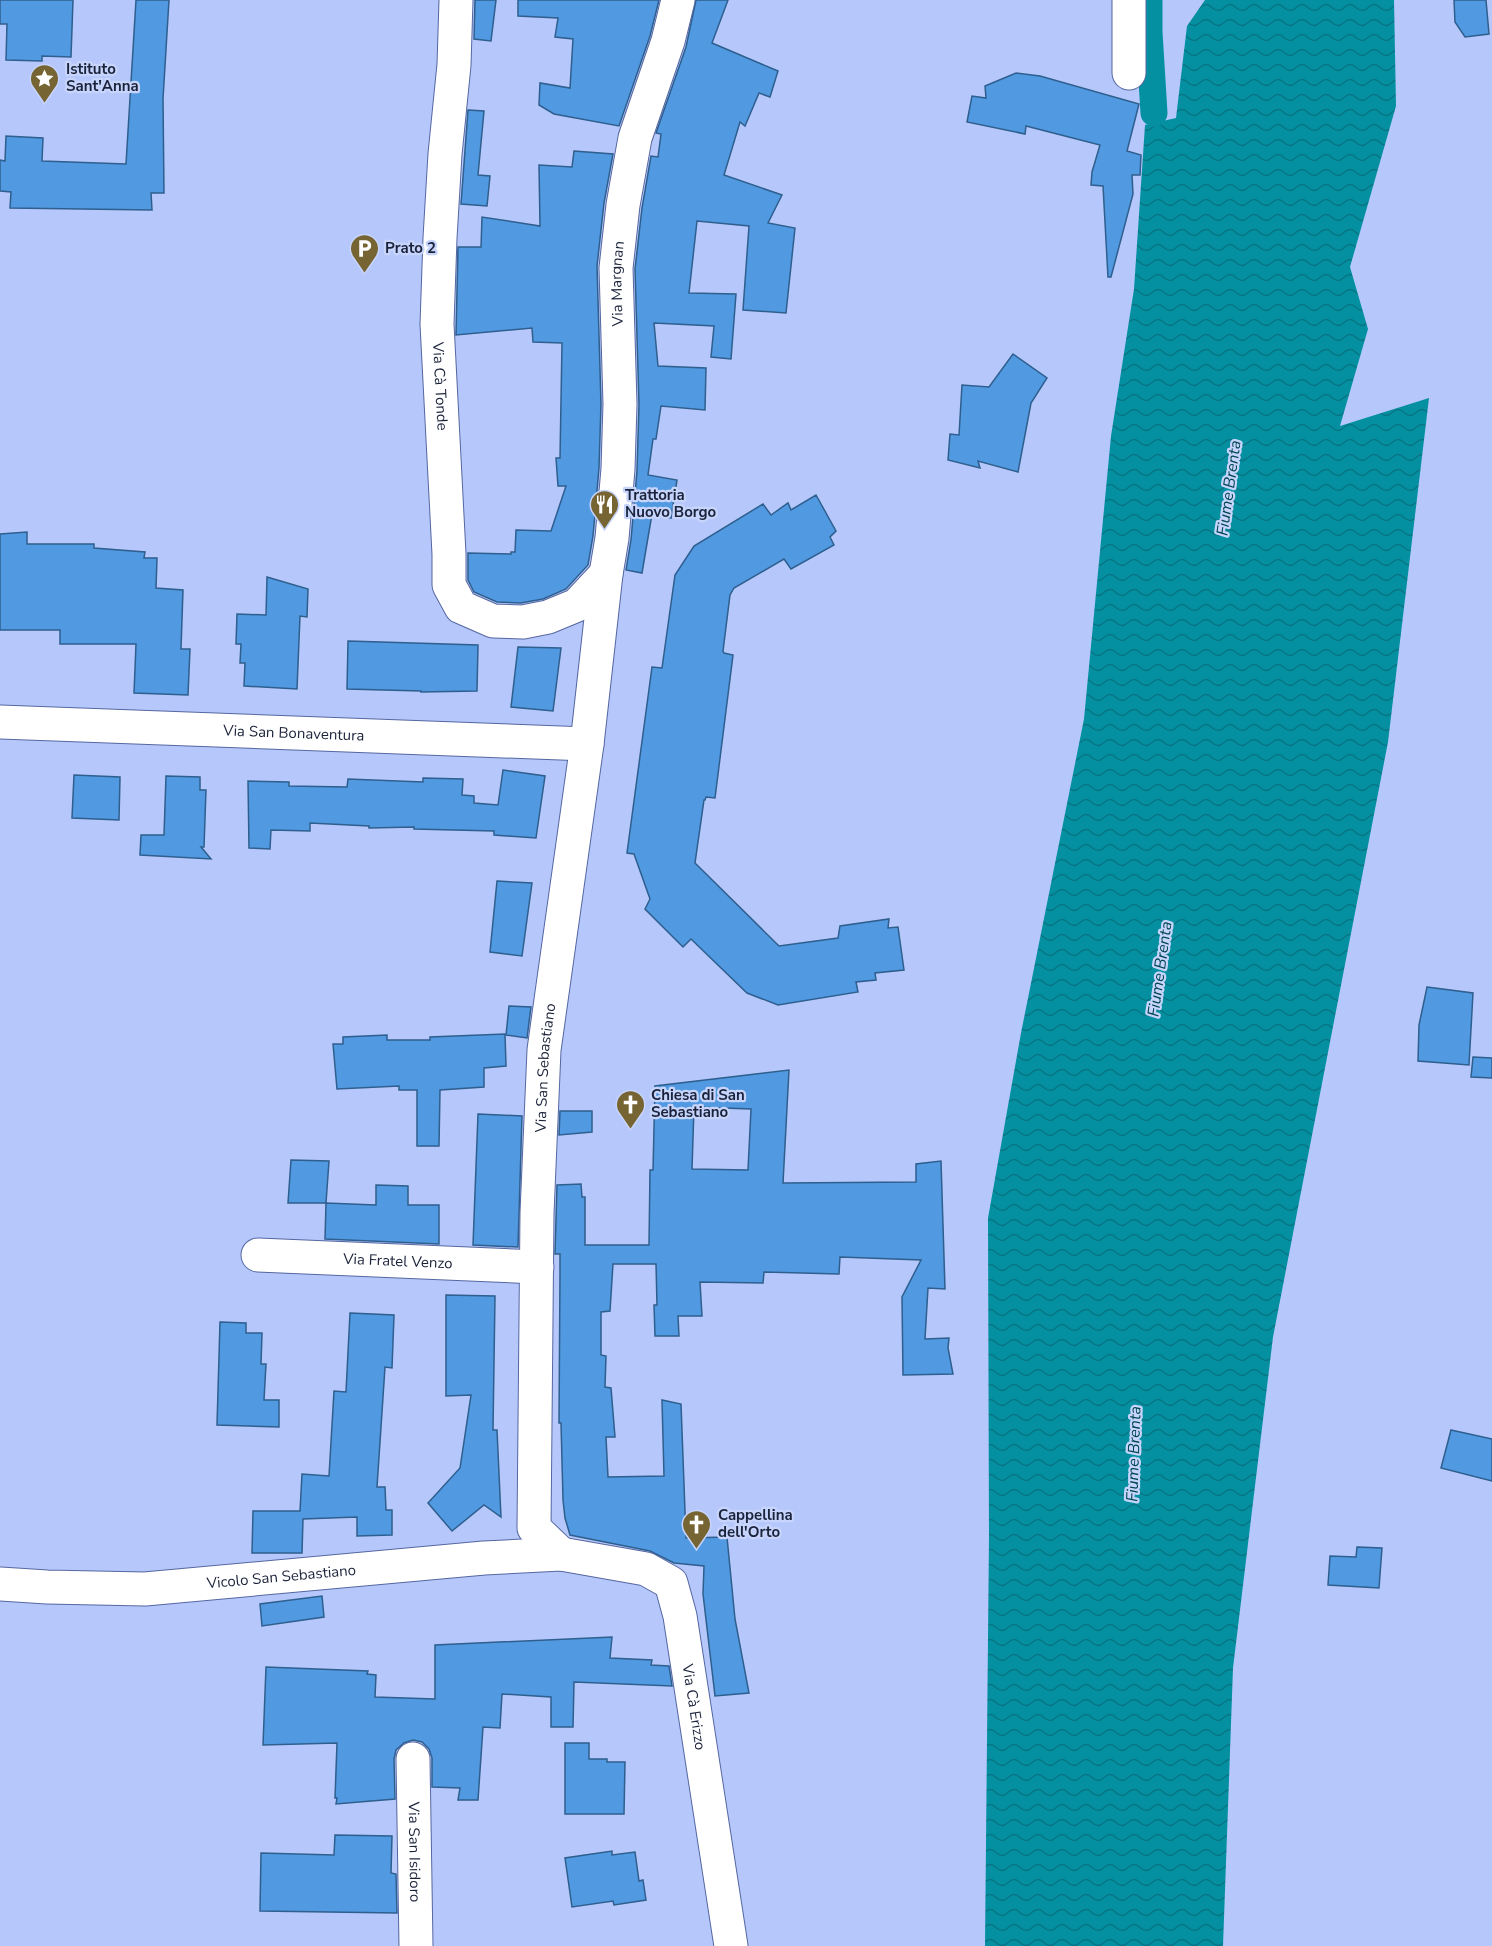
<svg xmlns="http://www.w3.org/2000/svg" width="1492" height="1946" font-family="'Nunito Sans',sans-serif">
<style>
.water{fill:url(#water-waves)}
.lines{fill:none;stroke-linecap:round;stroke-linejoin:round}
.canal{stroke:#0590a1;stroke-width:27}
.building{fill:#5199e0;stroke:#2e5f8f;stroke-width:1.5;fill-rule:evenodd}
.minor-casing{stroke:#5567a1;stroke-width:35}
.minor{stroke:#fff;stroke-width:33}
.labels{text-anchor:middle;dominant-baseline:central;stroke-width:4.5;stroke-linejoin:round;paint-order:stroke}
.poi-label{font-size:15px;font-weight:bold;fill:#1b233b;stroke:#c7d5fd;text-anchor:start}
.street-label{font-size:15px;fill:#1b233b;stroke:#c7d5fd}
.water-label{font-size:16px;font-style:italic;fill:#00454f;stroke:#c7d5fd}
</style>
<defs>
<pattern id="water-waves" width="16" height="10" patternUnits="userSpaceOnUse" patternTransform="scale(1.5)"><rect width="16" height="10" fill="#0590a1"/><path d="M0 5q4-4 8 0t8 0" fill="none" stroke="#067584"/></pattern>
</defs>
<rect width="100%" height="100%" fill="#b6c7fb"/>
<!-- water -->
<path class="water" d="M1205 0H1394L1396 106 1350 267 1368 329 1340 426 1429 398 1388 742 1273 1337 1233 1668 1223 1946H985L989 1536 988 1218 1021 1033 1084 719 1111 436 1134 289 1145 125 1176 118 1187 26Z"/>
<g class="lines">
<!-- canal -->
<path class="canal" d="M1149 0V32L1154 113"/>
</g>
<!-- building -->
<g class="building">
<path d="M0 0H73L71 57 42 56V61L6 60 7 24H0Z"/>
<path d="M136 0H169L163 99 164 193H151L152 210 10 208 11 192 0 191V160L5 161 6 136 43 138 42 161 126 164Z"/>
<path d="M475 0H496L491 41 474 39Z"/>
<path d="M518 0H659L650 36 619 126 554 114 539 105 540 83 570 88 573 39 555 37 558 18 518 16Z"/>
<path d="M696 0H728L712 43 778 71 770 97 759 93 745 126 740 122 724 175 782 195 768 223 795 228 786 313 743 310 749 226 697 221 689 293 736 294 731 359 711 357 714 326 654 323 658 366 706 368 705 410 661 406 656 439H653L648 475 677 480 671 518 652 514 642 573 626 570 631 540 637 471 639 405 635 269 642 208 651 156 658 157 661 134 656 133 686 47Z"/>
<path d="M1454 0H1486L1489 34 1465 37 1455 22Z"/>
<path d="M1016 73 1040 76 1139 104 1127 151 1141 155 1140 175H1132L1133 194 1111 277H1108L1103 186 1091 185 1092 172 1100 145 1026 126 1025 134 967 122 972 96 986 98 985 86Z"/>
<path d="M468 110 484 111 478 175 490 176 487 206 461 204Z"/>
<path d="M574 151 613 154 604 203 597 266 601 404 599 468 593 536 588 565 566 589 543 599 521 603 497 602 474 592 468 580V553L511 554V552H515L516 530 551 531 566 486H558L556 458H560L562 343 533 342 532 328 456 335 458 247H481L482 217 540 226 539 165 572 167Z"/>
<path d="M1013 354 1047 378 1031 403 1018 472 978 461 980 468 948 460 950 434 959 435 962 385 989 387Z"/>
<path d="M816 495 836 531 830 537 834 545 791 569 784 559 734 588 730 595 723 651 724 653 733 655 715 798 706 797 705 800H704L695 863 779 946 838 938 840 926 889 919 888 928 898 927 904 970 875 973 876 980 856 982 858 992 778 1005 747 993 691 939 683 947 645 909 650 899 634 854 627 853 652 667 662 668 675 575 694 546 763 504 771 515 788 503 791 510Z"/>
<path d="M27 532V544H94V548L145 552 144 558H157L156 588 183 590 181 649H190L188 695 134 693 136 644H60V630H0V534Z"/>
<path d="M267 577 308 589 307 617 300 616 297 689 244 686 245 663H240L241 644H236L237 614 266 615Z"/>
<path d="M348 641 478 645 477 691 421 692V691L347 689Z"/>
<path d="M518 647 561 648 553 711 511 707Z"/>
<path d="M503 770 545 776 536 838 494 835V831L414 829V827L369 828V826L310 823V831L271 830 270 849 249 848 248 781 289 782V786L347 787 348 779 423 782V778L463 779 462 795 474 796V803L498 805Z"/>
<path d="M74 775 120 777 119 820 72 818Z"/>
<path d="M166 776 200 777V790H206L204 847H201L211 859 140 855 141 835H164Z"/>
<path d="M497 881 532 883 522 956 490 952Z"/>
<path d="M1427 987 1473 993 1469 1065 1418 1061 1419 1025Z"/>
<path d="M509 1006 531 1007 527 1038 506 1035Z"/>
<path d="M505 1034 506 1066 484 1068V1087L440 1090 439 1146H417V1090H399V1086L337 1089 333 1044H343V1037L387 1035V1040H430V1037Z"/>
<path d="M1473 1057 1492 1058V1078L1471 1077Z"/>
<path d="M789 1070 783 1183 916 1182V1164L941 1161 945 1289 928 1288 925 1339 949 1338 948 1348 953 1374 903 1375 902 1297 921 1260 840 1257 839 1274 764 1272 763 1283 700 1282 702 1316H678L679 1336H655L654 1305H657L656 1264H613L610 1311 601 1312V1355L606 1356 605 1387 611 1388 615 1437H606L608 1477 664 1476 662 1400 681 1404 686 1538 727 1537 735 1619 749 1693 715 1696 703 1594 704 1566 674 1563 650 1551 570 1535 565 1518 563 1500 561 1423H559L560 1273V1254H555L557 1185 581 1184 582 1197H585V1245H649L650 1170H653L655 1086ZM694 1107 751 1109 748 1170 692 1169Z"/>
<path d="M560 1111H592V1132L559 1135Z"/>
<path d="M478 1114 522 1116 518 1247 473 1245Z"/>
<path d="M291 1160 329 1161 326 1203H288Z"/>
<path d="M376 1185 408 1186V1205H439V1244L325 1239 326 1203 376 1205Z"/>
<path d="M446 1295 495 1296 493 1430H497L501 1517 484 1505 452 1531 428 1503 460 1468 471 1395 446 1396Z"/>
<path d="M350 1313 394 1315 392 1368 385 1367 377 1487H385L386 1510H392V1535L357 1536V1517L303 1519 302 1553H252L253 1511H300L302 1474 329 1476 334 1391 346 1392Z"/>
<path d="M220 1322 246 1323V1333H262L261 1364H266L264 1400H279V1427L217 1425Z"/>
<path d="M1451 1430 1492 1439V1481L1441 1468Z"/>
<path d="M1357 1547 1382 1548 1379 1588 1328 1585 1330 1556 1356 1557Z"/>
<path d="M322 1596 324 1617 262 1626 260 1604Z"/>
<path d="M612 1637 610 1658 652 1660 651 1665 669 1666 672 1686 574 1682 573 1727H551V1697L502 1694 500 1728 483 1727 478 1800H458L460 1788 432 1787V1758L429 1749 422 1742 413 1740 404 1743 396 1750 394 1759 395 1799 336 1804 337 1798H335L337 1743 263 1745 266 1667 368 1671 367 1674 376 1675 375 1697 435 1699V1645Z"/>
<path d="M565 1743H589V1759H607V1762H625L624 1814H565Z"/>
<path d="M335 1835 392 1836 391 1873 396 1874 397 1913 260 1911 261 1853 334 1855Z"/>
<path d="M612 1851V1855L635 1852 639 1881 643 1880 646 1900 614 1905 613 1901 572 1907 565 1858Z"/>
</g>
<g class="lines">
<defs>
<g id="minor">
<path id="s1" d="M456 0 454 65 445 154 440 238 437 324 449 554V585L461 607 493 621 523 622 548 617 577 605 606 574"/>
<path d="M1129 73V0"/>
<path id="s2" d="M0 722 587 744"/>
<path id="s3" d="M258 1255 537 1267"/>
<path id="s4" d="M561 1554 534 1528 537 1213 544 1050 587 744 606 574 612 538 618 469 620 404 616 268 623 205 635 138 668 41 678 0"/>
<path id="s5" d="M0 1584 47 1587 145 1589 484 1558 561 1554 646 1569 671 1583 680 1616 731 1946"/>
<path id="s6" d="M413 1759 416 1946"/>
</g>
</defs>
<!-- minor casing -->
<use href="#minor" class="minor-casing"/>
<!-- minor -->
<use href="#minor" class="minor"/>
</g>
<!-- icons -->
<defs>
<symbol id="sight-pin" viewBox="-11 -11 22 30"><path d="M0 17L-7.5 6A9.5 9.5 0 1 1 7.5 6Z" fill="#766432" stroke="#c7d5fd"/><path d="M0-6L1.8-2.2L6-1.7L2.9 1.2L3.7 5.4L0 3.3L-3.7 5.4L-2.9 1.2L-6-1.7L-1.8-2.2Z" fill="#fff"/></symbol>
<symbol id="parking-pin" viewBox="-11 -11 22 30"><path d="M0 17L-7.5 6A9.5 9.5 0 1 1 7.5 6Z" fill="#766432" stroke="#c7d5fd"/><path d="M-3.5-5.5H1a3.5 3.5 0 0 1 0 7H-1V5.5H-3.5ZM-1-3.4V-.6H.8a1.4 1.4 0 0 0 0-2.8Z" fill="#fff"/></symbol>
<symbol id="restaurant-pin" viewBox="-11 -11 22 30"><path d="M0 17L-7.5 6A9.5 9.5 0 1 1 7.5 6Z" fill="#766432" stroke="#c7d5fd"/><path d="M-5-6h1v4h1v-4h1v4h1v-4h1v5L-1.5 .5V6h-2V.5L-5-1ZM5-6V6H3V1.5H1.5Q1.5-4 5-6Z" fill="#fff"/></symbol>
<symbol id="church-pin" viewBox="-11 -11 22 30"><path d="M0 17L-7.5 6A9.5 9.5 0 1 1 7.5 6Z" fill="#766432" stroke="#c7d5fd"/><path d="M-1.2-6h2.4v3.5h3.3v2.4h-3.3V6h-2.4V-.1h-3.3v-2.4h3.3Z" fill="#fff"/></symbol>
</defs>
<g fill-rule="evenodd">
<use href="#sight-pin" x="28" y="62" width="33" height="45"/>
<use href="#parking-pin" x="348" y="232" width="33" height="45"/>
<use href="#restaurant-pin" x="588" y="488" width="33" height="45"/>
<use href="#church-pin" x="614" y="1088" width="33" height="45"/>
<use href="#church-pin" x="680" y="1508" width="33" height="45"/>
</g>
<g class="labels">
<!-- poi labels -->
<g class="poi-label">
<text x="66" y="69">Istituto<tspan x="66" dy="17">Sant'Anna</tspan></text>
<text x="385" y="248">Prato 2</text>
<text x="625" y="495">Trattoria<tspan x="625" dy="17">Nuovo Borgo</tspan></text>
<text x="651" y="1095">Chiesa di San<tspan x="651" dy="17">Sebastiano</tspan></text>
<text x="718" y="1515">Cappellina<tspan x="718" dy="17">dell'Orto</tspan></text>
</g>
<!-- street labels -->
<g class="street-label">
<text stroke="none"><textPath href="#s4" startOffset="1287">Via Margnan</textPath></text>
<text stroke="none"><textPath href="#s1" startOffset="387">Via Cà Tonde</textPath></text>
<text stroke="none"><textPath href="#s2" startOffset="294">Via San Bonaventura</textPath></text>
<text stroke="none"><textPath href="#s4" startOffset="498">Via San Sebastiano</textPath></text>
<text stroke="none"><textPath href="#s3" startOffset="140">Via Fratel Venzo</textPath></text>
<text stroke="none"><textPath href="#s5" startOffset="282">Vicolo San Sebastiano</textPath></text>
<text stroke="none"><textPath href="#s5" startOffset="804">Via Cà Erizzo</textPath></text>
<text stroke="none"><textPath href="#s6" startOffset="93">Via San Isidoro</textPath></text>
</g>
<!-- water labels -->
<g class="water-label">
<text transform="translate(1229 488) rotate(-82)">Fiume Brenta</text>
<text transform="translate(1160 969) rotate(-82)">Fiume Brenta</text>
<text transform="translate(1134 1454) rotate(-88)">Fiume Brenta</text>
</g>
</g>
</svg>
